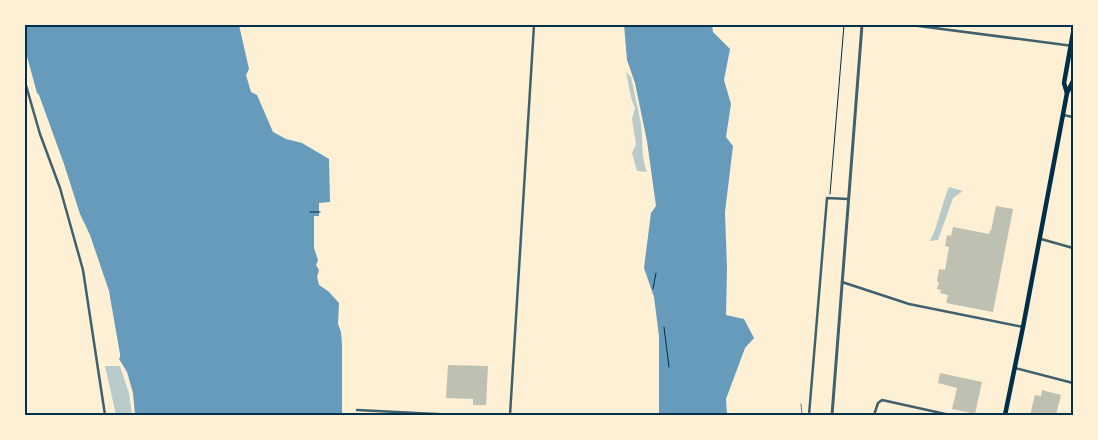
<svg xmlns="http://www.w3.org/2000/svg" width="1098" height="440" font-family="'Noto Serif',serif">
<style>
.green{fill:#b9caca}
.water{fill:#669bbc}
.pier{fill:#fdf0d5}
.building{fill:#bec0b2}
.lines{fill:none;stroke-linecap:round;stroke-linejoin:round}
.path{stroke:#003049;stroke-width:1}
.minor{stroke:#3f606c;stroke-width:2.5}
.tertiary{stroke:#3f606c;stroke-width:3}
.primary{stroke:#003049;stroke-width:4.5}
.rail{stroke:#657d81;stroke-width:1}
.neatline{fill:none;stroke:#003049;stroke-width:2}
</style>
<rect width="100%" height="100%" fill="#fdf0d5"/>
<!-- green -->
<g class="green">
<path d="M626 72 631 77C634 92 638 108 641 124 643 141 641 157 647 172L637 171 632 153 636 144 632 119 635 108C630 98 629 84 626 72Z"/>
<path d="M949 187 963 191 953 198 938 240 930 241C939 224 941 205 949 187Z"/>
<path d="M105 366H120L129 393 132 415H116Z"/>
</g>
<!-- water -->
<g class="water">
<path d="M25 25H239L249 69 246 75 251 92 257 95 273 132 286 139 302 143 329 159 330 202 319 203V216H314V248L318 260 316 265 319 270 317 277 319 285 328 291 339 303 338 324 341 332 342 345V415H135L133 393 127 372 116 354 102 289 25 66Z"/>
<path d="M624 25H712L713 32 730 49 724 80 731 104 726 137 733 146 725 212 727 269 726 315 744 319 754 338 745 348 726 399 727 415H659V336L654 297 644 268 651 213 656 206 647 141 635 83 627 60Z"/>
</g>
<!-- pier -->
<path class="pier" d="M25 49 37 93 39 95 64 164 80 214 90 235 109 291 120 354V358L117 359 114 354 100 290 68 203 27 80 25 73Z"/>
<!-- building -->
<g class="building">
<path d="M996 206 1013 209 993 312 946 303 948 295 940 293 941 290 937 289 939 282H937L939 269 945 270 949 247 945 246 947 235 951 236 953 227 989 234 990 230 991 231Z"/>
<path d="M448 365 488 366 486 405H473V399L446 398Z"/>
<path d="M940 373 982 382 975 414 952 409 957 388 938 383Z"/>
<path d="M1042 390 1061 395 1056 415H1030L1035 395 1041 396Z"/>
</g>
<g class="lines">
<!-- path -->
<g class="path">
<path d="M830 194 844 25"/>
<path d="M310 212H320"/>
<path d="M653 289 656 273"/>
<path d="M664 327 669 367"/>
</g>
<!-- minor -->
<g class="minor">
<path d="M911 25 1073 46"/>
<path d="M25 82 40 134 60 188 83 270 105 415"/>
<path d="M1063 115 1073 117"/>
<path d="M1041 239 1073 248"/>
<path d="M842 282 909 304 1023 327"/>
<path d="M1015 368 1073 383"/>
<path d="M357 410 456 415"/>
<path d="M510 415 534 25"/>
<path d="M809 415 827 198 848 199"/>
<path d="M874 415 878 403 882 400 950 415"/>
</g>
<!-- tertiary -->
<path class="tertiary" d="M832 415 862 25"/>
<!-- primary -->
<g class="primary">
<path d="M1067 93 1064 83 1073 33"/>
<path d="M1005 415 1023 327 1067 93 1073 81"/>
</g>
<!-- rail -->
<path class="rail" d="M801 404 802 415"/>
</g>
<!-- border -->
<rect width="1098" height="440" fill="none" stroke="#fdf0d5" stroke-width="52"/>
<rect x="26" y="26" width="1046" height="388" class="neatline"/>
</svg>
